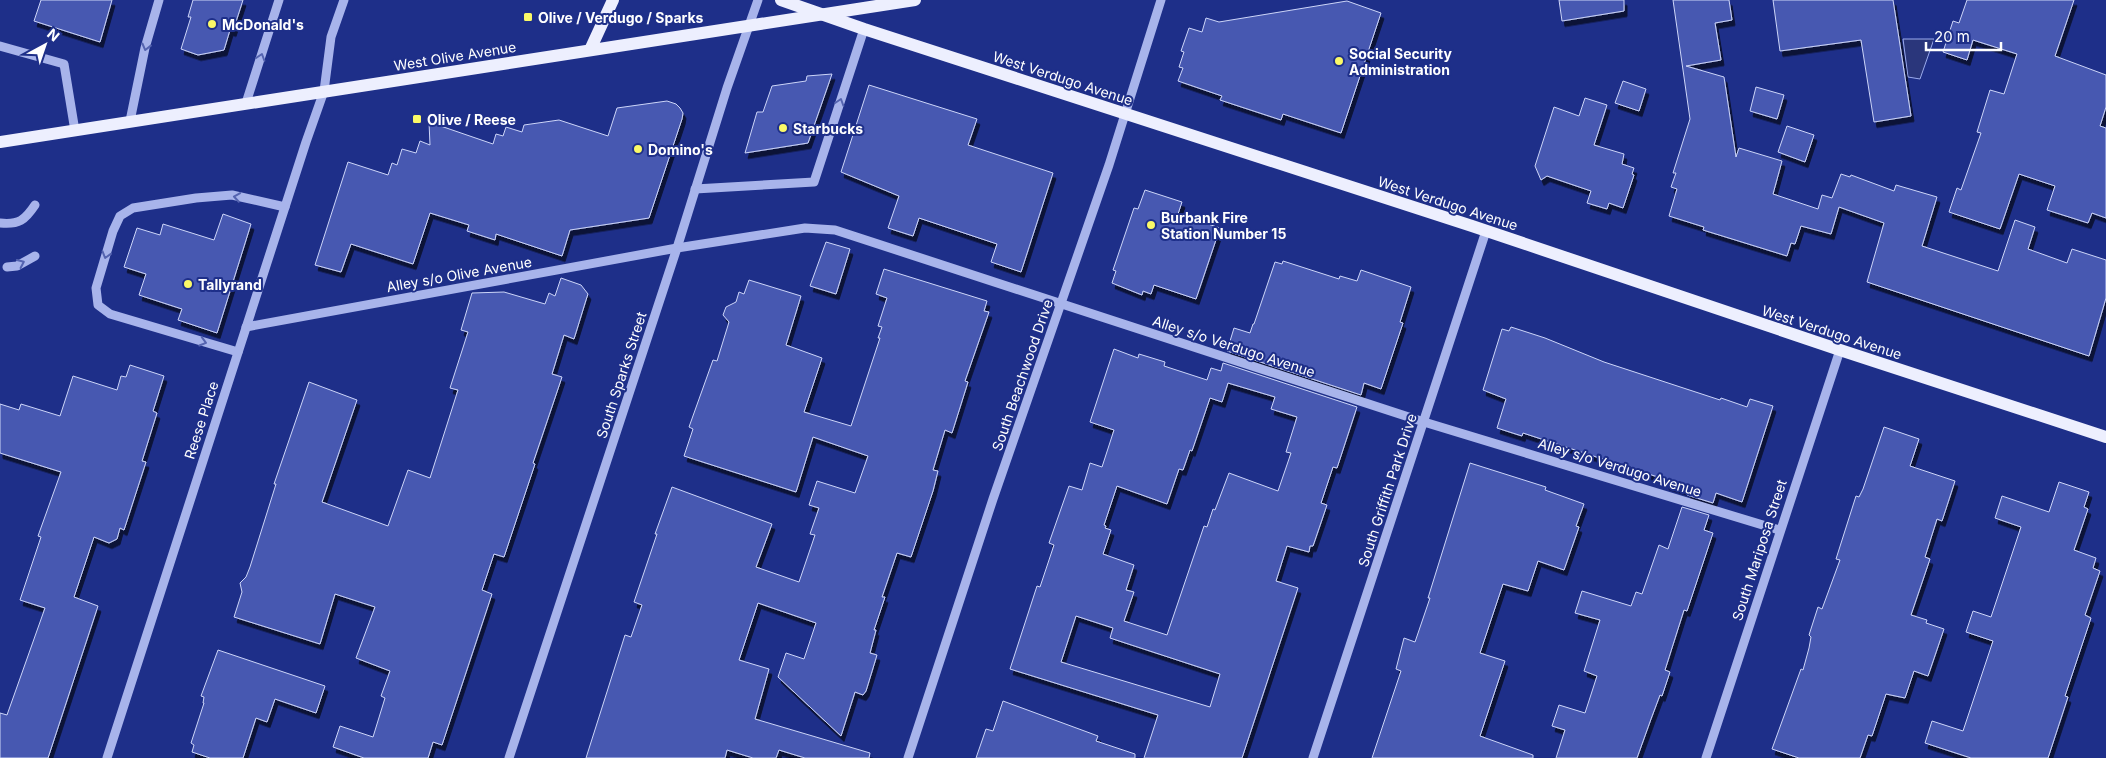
<svg xmlns="http://www.w3.org/2000/svg" width="2106" height="758" font-family="Inter,sans-serif">
<style>
.water{fill:#2a367b;stroke:#9babed}
.building{fill:#4658b1;stroke:#cdd5f8;fill-rule:evenodd;filter:url(#shadow)}
.lines{fill:none;stroke-linecap:round;stroke-linejoin:round}
.minor{stroke:#a8b4eb;stroke-width:9}
.major{stroke:#edeffe;stroke-width:12}
.oneway{stroke:#5564b0}
.poi-dot{fill:#fbf967;stroke:#1e2f89;stroke-width:2}
.labels{text-anchor:middle;dominant-baseline:central;stroke-width:4;stroke-linejoin:round;paint-order:stroke}
.poi-label{font-size:14px;font-weight:bold;fill:#fff;stroke:#1e2f89;text-anchor:start}
.street-label{font-size:14px;fill:#fff;stroke:#1e2f89}
</style>
<defs>
<filter id="shadow"><feDropShadow dx="3" dy="5.5" stdDeviation="0" flood-color="#0009"/></filter>
</defs>
<rect width="100%" height="100%" fill="#1e2f89"/>
<!-- water -->
<path class="water" d="M1903 39H1934L1920 79 1908 77Z"/>
<!-- building -->
<g class="building">
<path d="M41 0H112L100 42 34 21Z"/>
<path d="M193 0H243L233 31 230 30 224 50 198 55 181 49 191 17H188Z"/>
<path d="M1559 0H1624V11L1562 21Z"/>
<path d="M1673 0H1729L1732 20 1715 23 1721 60 1686 66 1724 77 1736 157 1739 148 1782 161 1773 194 1818 209 1822 195 1832 198 1841 174 1850 177 1851 175 1894 191 1896 185 1937 197 1922 246 1998 271 2015 220 2035 227 2028 249 2067 263 2072 249 2106 260V298L2089 356 1867 282 1884 223 1839 207 1831 234 1801 226 1795 244 1791 243 1787 256 1703 230 1704 227 1669 216 1677 189 1671 187 1676 173H1673L1690 119Z"/>
<path d="M1773 0H1893L1911 116 1874 122 1861 40 1780 51Z"/>
<path d="M1967 0H2074L2055 56 2106 75V107L2100 126 2106 128V218L2092 213 2088 223 2047 210 2055 186 2019 174 2000 229 1949 212 1957 188 1961 190 1981 133 1977 132 1990 90 2004 94 2017 54 1973 40 1967 60 1943 52 1953 21 1959 23Z"/>
<path d="M1347 1 1381 13 1341 133 1283 114 1281 120 1220 100 1222 96 1178 81 1183 68 1179 67 1184 52 1181 51 1189 28 1202 32 1206 18 1219 22Z"/>
<path d="M832 74 808 143 745 153 757 112H763L772 86 806 81 807 76Z"/>
<path d="M1623 81 1646 89 1639 111 1615 103Z"/>
<path d="M869 85 977 119 968 145 1053 173 1021 272 991 262 997 244 919 218 913 236 888 228 899 196 841 172Z"/>
<path d="M1756 87 1784 95 1777 119 1750 111Z"/>
<path d="M1585 98 1607 105 1594 145 1624 154 1622 164 1634 168 1632 174 1634 175 1623 208 1609 203 1607 209 1587 203 1591 191 1547 176 1541 180 1535 166 1554 107 1579 116Z"/>
<path d="M667 101 676 104 680 108 683 113 682 119 649 218 570 230 562 256 496 234 495 240 467 231 469 225 430 213 413 264 351 244 341 272 315 265 348 162 388 175 392 163 397 165 402 149 416 153 420 141 430 145 429 122 493 144 496 134 503 136 506 127 522 132 524 125 559 120 608 136 617 108Z"/>
<path d="M1787 126 1814 135 1805 162 1778 152Z"/>
<path d="M1145 190 1182 202 1178 214 1220 228 1196 299 1154 285 1151 294 1143 291 1142 295 1112 283 1116 271 1113 270 1134 208 1138 209Z"/>
<path d="M223 214 251 224 217 333 178 320 182 309 139 295 146 274 124 267 137 228 160 235 163 224 214 240Z"/>
<path d="M826 242 850 249 836 294 810 286Z"/>
<path d="M1283 261 1339 279 1340 276 1357 281 1361 270 1411 287 1400 322 1403 323 1381 389 1364 383 1361 395 1227 351 1234 328 1250 333 1253 324H1254L1275 262 1282 264Z"/>
<path d="M884 269 987 301 984 311 989 312 965 381 968 382 952 433 945 430 933 470 938 471 933 491 911 557 897 553 882 597H885L874 630H876L870 653 877 655 866 691 863 695 855 692 841 736 778 677 786 653 804 659 816 623 758 603 739 660 769 669 755 719 870 753 869 758H805L779 750 776 758H753L727 750 725 758H586L625 635 631 637 642 605 634 602 657 534H655L672 487 772 524 756 567 799 582 815 535 810 534 819 508 809 505 817 481 855 493 868 456 813 437 796 492 684 456 693 429 689 427 713 360 717 361 729 322 723 315 726 307 736 302 739 292 744 294 749 280 801 296 786 345 822 358 804 412 851 426 880 338H878L882 327 878 326 887 298 876 294Z"/>
<path d="M561 278 581 285 588 294 586 300 574 339 564 335 552 374 562 377 533 463 535 464 504 557 494 554 482 590 492 594 442 745 433 742 428 758H364L333 747 340 726 373 737 385 698 381 696 390 671 356 658 375 607 335 594 320 644 234 617 242 592 240 583 246 577 250 567 276 484H274L309 382 357 400 322 502 388 526 408 470 430 478 458 390 450 388 468 332 461 330 472 293 504 292 545 304 549 293 555 296Z"/>
<path d="M1511 327 1545 338 1604 362 1720 400 1721 398 1747 407 1750 399 1773 406 1742 502 1716 493 1713 503 1687 495 1688 491 1666 484 1667 480 1523 433 1522 436 1497 428 1506 399 1483 390 1502 329 1509 331Z"/>
<path d="M1114 349 1138 358 1139 354 1165 362 1164 366 1207 380 1211 368 1221 371 1223 363 1357 407 1337 468 1333 467 1321 503 1327 505 1313 546H1310L1309 552 1287 546 1276 581 1298 588 1242 758H1144L1158 715 1010 669 1037 586 1040 587 1054 545 1049 543 1069 486 1082 490 1090 463 1102 467 1114 430 1090 422ZM1228 383 1275 397 1271 409 1297 417 1286 452 1291 453 1278 491 1229 473 1215 510 1213 509 1207 527 1204 526 1167 635 1124 621 1134 592 1126 590 1134 565 1103 554 1111 530 1105 528 1106 526 1104 525 1117 486 1167 504 1179 469 1183 470 1190 450 1192 451 1210 398 1222 402ZM1076 616 1113 628 1110 638 1220 674 1210 707 1061 662Z"/>
<path d="M130 365 164 376 153 411 157 413 142 461 146 462 124 530 120 528 117 539 109 543 94 537 74 597 98 606 48 758H0V713L7 715 45 608 20 600 41 537 38 536 61 472 0 453V404L19 410 21 404 60 416 73 376 117 390 121 376 126 377Z"/>
<path d="M1884 427 1919 439 1910 466 1955 481 1942 521 1937 519 1925 557 1930 559 1911 615 1927 620 1926 623 1944 629 1928 676 1914 671 1905 698 1886 694 1872 736 1868 735 1860 758H1799L1772 749 1801 669 1803 670 1809 648 1811 637 1809 635 1818 607 1822 609 1840 560 1836 559 1856 496 1859 497 1863 489Z"/>
<path d="M1470 463 1546 487 1545 490 1584 504 1576 526 1579 527 1564 570 1538 561 1528 591 1503 584 1480 653 1505 661 1480 736 1533 755V758H1372L1401 671 1396 669 1404 638 1415 642 1430 598H1428Z"/>
<path d="M2059 482 2089 492 2084 507 2088 509 2074 550 2096 558 2093 568 2100 571 2085 615 2091 618 2065 696 2068 697 2048 758H1971L1925 743 1932 721 1963 731 1993 641 1966 632 1973 611 1991 617 2021 527 1995 518 2002 496 2049 512Z"/>
<path d="M1682 507 1709 515 1704 530 1713 533 1687 611 1684 610 1665 670 1670 672 1662 696 1660 695 1651 719 1637 758H1556L1565 730 1552 726 1559 705 1585 713 1597 676 1584 671 1600 620 1575 613 1582 591 1631 606 1636 592 1642 594 1659 545 1668 549Z"/>
<path d="M218 650 325 686 316 713 275 699 267 722 256 718 243 758H210L192 752 194 745 191 743 204 703H203L204 697 201 696Z"/>
<path d="M1003 701 1098 736 1096 741 1135 754V758H976L986 729 993 731Z"/>
</g>
<g class="lines">
<!-- minor -->
<g class="minor">
<path d="M0 46 64 64 75 131"/>
<path d="M246 103 279 0"/>
<path d="M130 121 145 48 159 0"/>
<path d="M695 189 814 182 864 29"/>
<path d="M0 223C19 225 25 220 35 205"/>
<path d="M7 267 17 266 35 256"/>
<path d="M246 327 677 248 805 228 835 230 1424 422 1779 530"/>
<path d="M238 352 110 314 98 305 96 288 113 231 120 216 133 208 196 198 232 195 285 207"/>
<path d="M107 758 306 142 324 91 331 37 344 0"/>
<path d="M509 758 677 248 727 88 758 0"/>
<path d="M908 758 993 499 1109 165 1161 0"/>
<path d="M1313 758 1486 231"/>
<path d="M1706 758 1840 350"/>
</g>
<!-- major -->
<g class="major">
<path d="M781 0 864 29 1472 226 1840 350 2106 437"/>
<path d="M590 50 613 0"/>
<path d="M0 142 915 0"/>
</g>
</g>
<!-- one-way arrows -->
<defs><path id="oneway-chevron" d="M-2-3.5L2.5 0L-2 3.5" fill="none" stroke-width="1.6" stroke-linecap="round" stroke-linejoin="round" transform="scale(1.25)"/></defs>
<g class="oneway">
<use href="#oneway-chevron" transform="translate(146 47) rotate(104)"/>
<use href="#oneway-chevron" transform="translate(261 57) rotate(-72)"/>
<use href="#oneway-chevron" transform="translate(840 102) rotate(-72)"/>
<use href="#oneway-chevron" transform="translate(237 197) rotate(-171)"/>
<use href="#oneway-chevron" transform="translate(106 255) rotate(107)"/>
<use href="#oneway-chevron" transform="translate(21 263) rotate(-25)"/>
<use href="#oneway-chevron" transform="translate(203 342) rotate(16)"/>
</g>
<!-- markers -->
<g class="poi-dot">
<rect x="523" y="12" width="10" height="10" rx="2.5"/>
<circle cx="212" cy="24" r="5"/>
<circle cx="1339" cy="61" r="5"/>
<rect x="412" y="114" width="10" height="10" rx="2.5"/>
<circle cx="783" cy="128" r="5"/>
<circle cx="638" cy="149" r="5"/>
<circle cx="1151" cy="225" r="5"/>
<circle cx="188" cy="284" r="5"/>
</g>
<g class="labels">
<!-- poi labels -->
<g class="poi-label">
<text x="538" y="17">Olive / Verdugo / Sparks</text>
<text x="222" y="24">McDonald's</text>
<text x="1349" y="53">Social Security<tspan x="1349" dy="16">Administration</tspan></text>
<text x="427" y="119">Olive / Reese</text>
<text x="793" y="128">Starbucks</text>
<text x="648" y="149">Domino's</text>
<text x="1161" y="217">Burbank Fire<tspan x="1161" dy="16">Station Number 15</tspan></text>
<text x="198" y="284">Tallyrand</text>
</g>
<!-- street labels -->
<g class="street-label">
<text transform="translate(455 56) rotate(-9)">West Olive Avenue</text>
<text transform="translate(1063 78) rotate(18)">West Verdugo Avenue</text>
<text transform="translate(1448 203) rotate(18)">West Verdugo Avenue</text>
<text transform="translate(459 274) rotate(-10)">Alley s/o Olive Avenue</text>
<text transform="translate(1832 332) rotate(18)">West Verdugo Avenue</text>
<text transform="translate(1234 346) rotate(18)">Alley s/o Verdugo Avenue</text>
<text transform="translate(621 375) rotate(-72)">South Sparks Street</text>
<text transform="translate(1022 375) rotate(-71)">South Beachwood Drive</text>
<text transform="translate(201 420) rotate(-72)">Reese Place</text>
<text transform="translate(1620 467) rotate(17)">Alley s/o Verdugo Avenue</text>
<text transform="translate(1387 490) rotate(-72)">South Griffith Park Drive</text>
<text transform="translate(1759 550) rotate(-72)">South Mariposa Street</text>
</g>
</g>
<!-- north arrow -->
<g transform="translate(45 45) rotate(40)" stroke="#1e2f89" stroke-width="4" paint-order="stroke">
<path d="M0-4L9 19L0 12L-9 19Z" fill="#ffffff"/>
<text y="-8" font-size="14" font-weight="bold" text-anchor="middle" fill="#ffffff">N</text>
</g>
<!-- scale -->
<path d="M1926 42v8h75v-8" fill="none" stroke="#ffffff" stroke-width="2.5"/>
<text x="1934" y="42" font-size="15" fill="#ffffff" stroke="#1e2f89" stroke-width="4" paint-order="stroke">20 m</text>
</svg>
